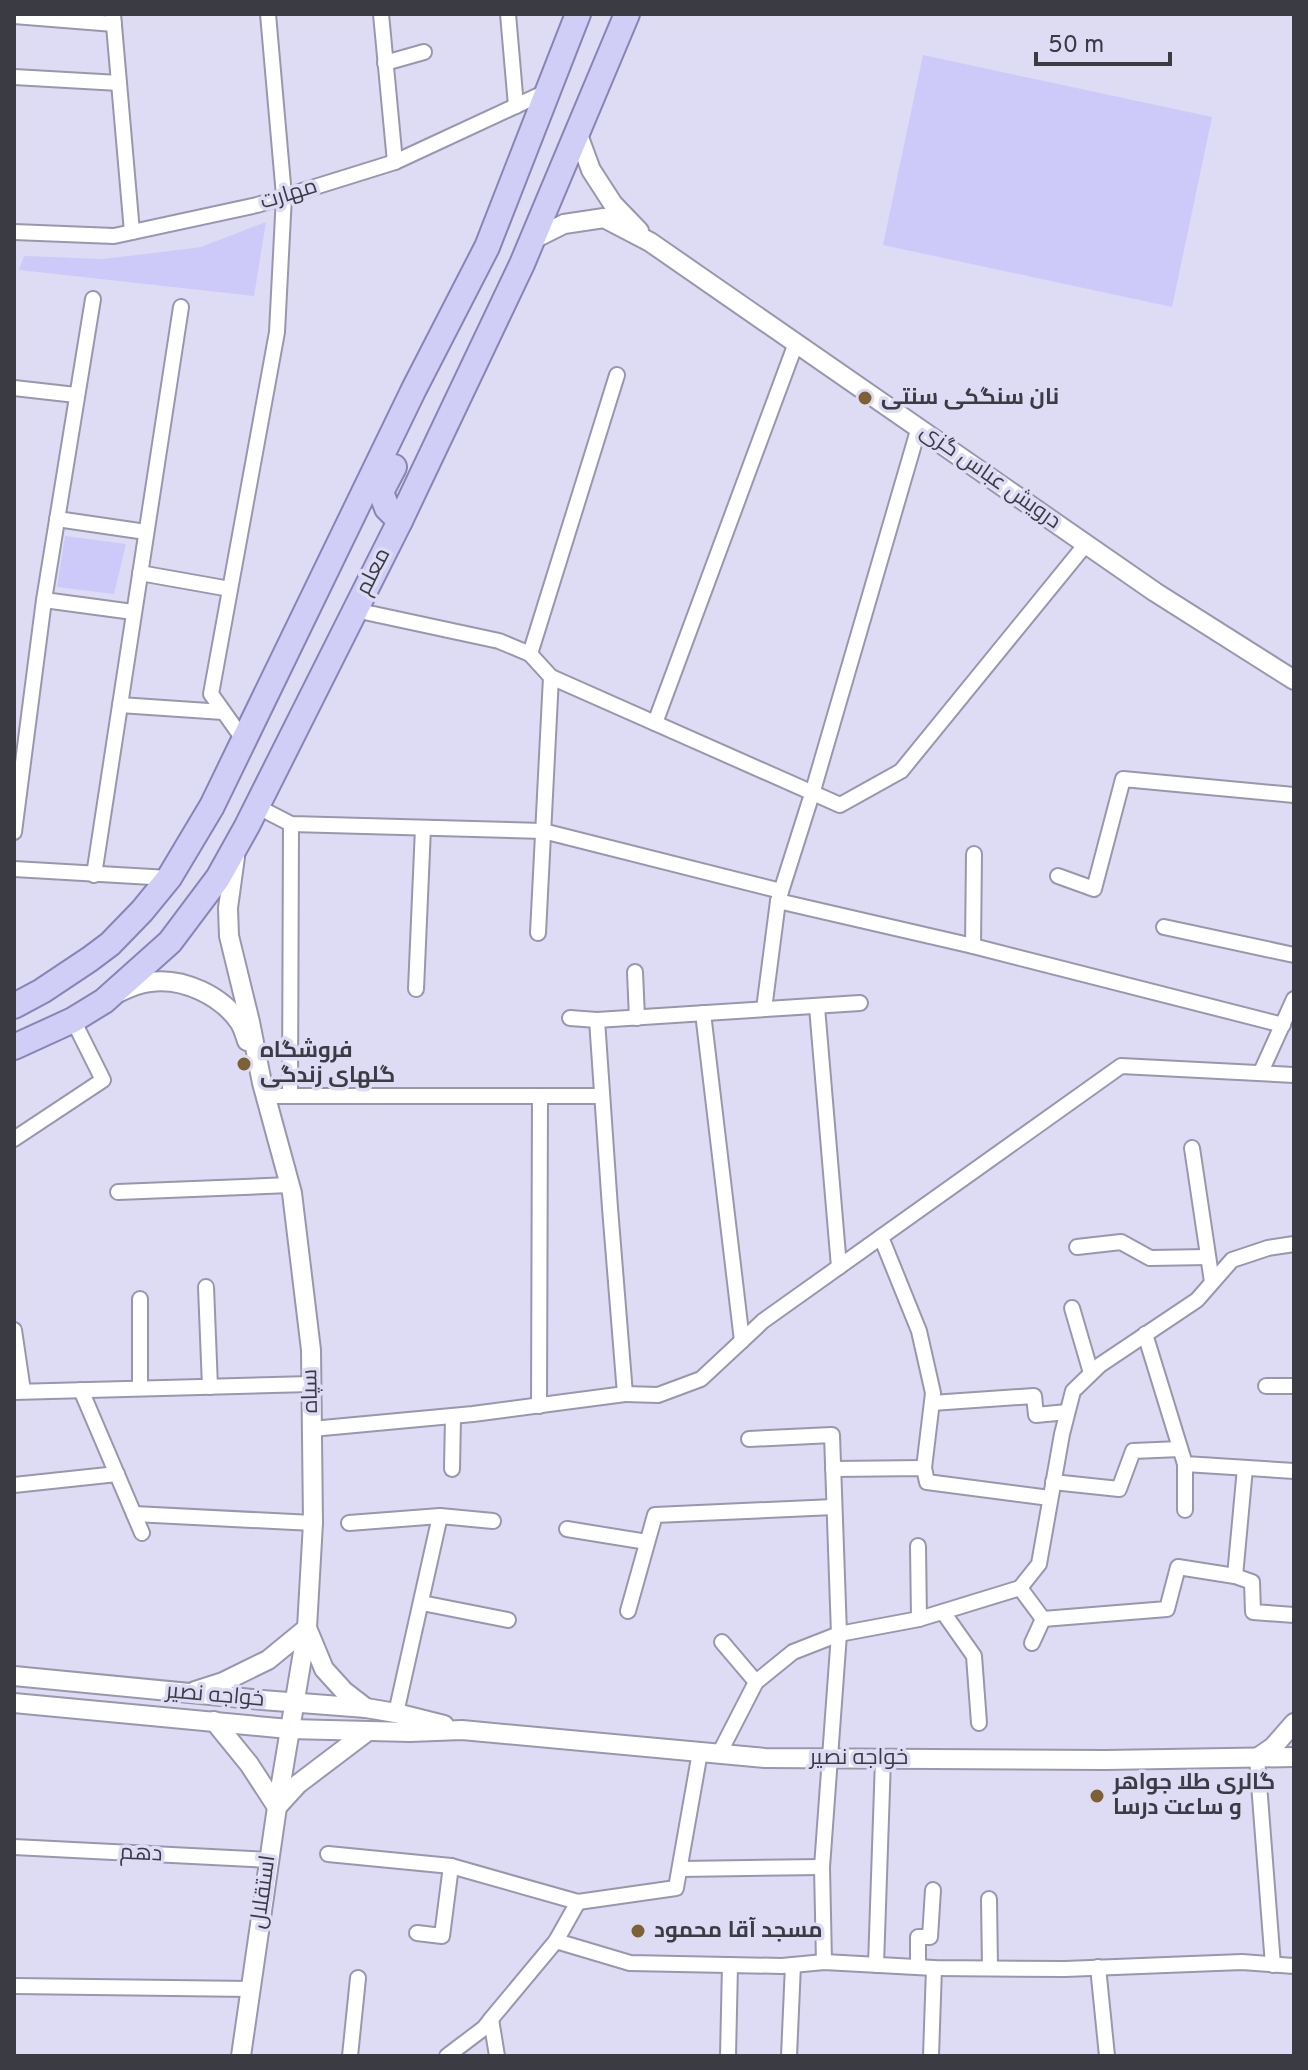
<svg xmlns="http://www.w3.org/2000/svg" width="1308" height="2070" font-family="Overpass,Cairo,sans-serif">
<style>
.park{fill:#cdcaf9}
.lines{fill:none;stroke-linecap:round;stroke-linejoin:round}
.minor-casing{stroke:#9897ad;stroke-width:18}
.tertiary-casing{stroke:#9897ad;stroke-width:22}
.primary-casing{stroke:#8884b4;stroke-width:28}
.minor{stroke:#fff;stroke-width:14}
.tertiary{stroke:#fff;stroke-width:18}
.primary{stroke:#d0cdf7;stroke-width:24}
.poi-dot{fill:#7d6034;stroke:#dddcf4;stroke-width:3}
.labels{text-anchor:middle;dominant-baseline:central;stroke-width:7;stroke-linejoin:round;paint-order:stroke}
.street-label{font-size:22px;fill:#3b3b44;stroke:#dddcf4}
.poi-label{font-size:22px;font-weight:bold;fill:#3b3b44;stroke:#dddcf4;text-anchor:start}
</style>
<rect width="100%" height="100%" fill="#dddcf4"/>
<!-- park -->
<g class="park">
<path d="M923 55 1212 117 1172 307 883 245Z"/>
<path d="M266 222 254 296 19 270 24 256 102 259 154 253 201 247Z"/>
<path d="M65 536 126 544 114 594 57 587Z"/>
</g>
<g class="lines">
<defs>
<g id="minor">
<path d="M113 14 132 232"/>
<path d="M381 14 395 162"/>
<path d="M508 14 516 106"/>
<path d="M14 16 114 24"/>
<path d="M385 63 424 52"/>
<path d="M14 77 119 83"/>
<path d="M14 232 114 236 257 205 395 162 548 91"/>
<path d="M14 388 76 395"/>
<path d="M57 519 146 532"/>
<path d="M140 573 230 589"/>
<path d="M44 600 133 612"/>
<path d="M355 610 499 641 530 654 551 677 840 805 901 771 1086 544"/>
<path d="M530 654 617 375"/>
<path d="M120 705 223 712"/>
<path d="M655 723 796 343"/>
<path d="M243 739 211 694 277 332 284 196 268 14"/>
<path d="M256 806 291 824 543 831 781 891"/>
<path d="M14 832 44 600 93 299"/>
<path d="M14 869 169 878"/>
<path d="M94 875 181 307"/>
<path d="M1058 876 1094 889 1123 779 1294 795"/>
<path d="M778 901 973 946 1283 1025"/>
<path d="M1164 927 1294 955"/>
<path d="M538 933 551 677"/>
<path d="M973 946 974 854"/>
<path d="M635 972 637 1018"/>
<path d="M416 989 423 828"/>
<path d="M817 1007 839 1267"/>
<path d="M764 1009 778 901 812 794 919 427"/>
<path d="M703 1013 742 1341"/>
<path d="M570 1018 597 1020 860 1003"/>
<path d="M1261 1072 1294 999"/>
<path d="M290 1095 291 824"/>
<path d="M266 1096H602"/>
<path d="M14 1139 103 1080 73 1020"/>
<path d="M1192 1148 1212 1282"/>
<path d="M118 1192 290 1185"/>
<path d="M881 1237 919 1331 933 1393 924 1468"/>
<path d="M1077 1247 1121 1242 1150 1258 1208 1257"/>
<path d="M206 1287 210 1387"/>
<path d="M140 1299V1388"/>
<path d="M1072 1308 1091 1373"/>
<path d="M14 1330 23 1391"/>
<path d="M1145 1334 1185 1464 1294 1471"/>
<path d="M1266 1386H1294"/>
<path d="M81 1390 142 1533"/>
<path d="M14 1392 311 1384"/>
<path d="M625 1394 658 1395 701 1379 763 1321 1121 1066 1294 1075"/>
<path d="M932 1403 1034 1396 1036 1415 1067 1412"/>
<path d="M539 1406 540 1097"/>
<path d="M312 1429 473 1414 625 1394 610 1208 597 1020"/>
<path d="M749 1439 832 1435 839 1634 822 1867 824 1962"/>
<path d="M1185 1464V1510"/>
<path d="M452 1469 453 1416"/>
<path d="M833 1469 924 1468 927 1482 1050 1498"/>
<path d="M1053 1482 1119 1489 1133 1451 1180 1449"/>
<path d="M14 1485 117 1474"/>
<path d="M134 1514 313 1523"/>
<path d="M349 1523 440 1516 493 1521"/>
<path d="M567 1529 647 1542"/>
<path d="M918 1546 919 1619"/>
<path d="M1235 1576 1245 1468"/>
<path d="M1020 1588 1043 1619 1167 1609 1178 1567 1235 1576 1252 1582 1253 1612 1294 1615"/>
<path d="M422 1603 508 1620"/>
<path d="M628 1611 655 1515 834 1507"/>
<path d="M943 1612 974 1656 979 1723"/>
<path d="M722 1642 756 1682"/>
<path d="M1032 1643 1043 1619"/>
<path d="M396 1713 440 1516"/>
<path d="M719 1754 756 1682 793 1652 839 1634 919 1619 1020 1588 1039 1564 1062 1434 1073 1391 1100 1365 1197 1300 1232 1260 1268 1248 1294 1244"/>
<path d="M1257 1758 1273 1965"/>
<path d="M14 1847 269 1860"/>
<path d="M328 1854 451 1866 578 1902 676 1888 700 1752"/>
<path d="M680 1869 822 1867"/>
<path d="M989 1899 990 1968"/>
<path d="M417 1933 442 1936 451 1866"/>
<path d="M556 1941 630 1963 782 1966 824 1962 934 1968 1065 1969 1242 1962 1294 1966"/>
<path d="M876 1965 883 1759"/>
<path d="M918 1967V1937H930L933 1890"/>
<path d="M1098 1967 1107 2056"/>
<path d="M14 1986 251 1989"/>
<path d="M491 2019 497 2056"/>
<path d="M350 2056 358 1978"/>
<path d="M447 2056 484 2028 491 2019 556 1941 578 1902"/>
<path d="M728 2056 730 1965"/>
<path d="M789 2056 793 1965"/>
<path d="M931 2056 934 1968"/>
</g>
<g id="tertiary">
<path d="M577 132 591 170 613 204 639 231"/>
<path d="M532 240 564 224 604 218 650 242 1155 592 1294 680"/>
<path d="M235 857 228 908 229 936 250 1022 262 1083 292 1193 311 1350 313 1523 307 1628 277 1807 241 2056"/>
<path d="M120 992C130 987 140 983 150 982 183 977 222 996 240 1023 243 1028 245 1035 247 1041"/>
<path d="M14 1676 262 1700 366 1708 396 1713 444 1725"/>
<path d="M195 1691 223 1682 268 1660 307 1628 324 1669 344 1691 366 1708"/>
<path d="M14 1703 289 1729 410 1732 462 1730 765 1758 1105 1760 1294 1757"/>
<path d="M214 1721 249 1764 277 1807 298 1784 368 1731"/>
<path d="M1257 1758 1273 1747 1294 1723"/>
</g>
<g id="primary">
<path d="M394 467 381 492 387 508 400 521"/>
<path d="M14 1006 42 991 90 959 110 944 142 911 169 878 212 806 414 389 487 247 578 14"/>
<path d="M14 1047 73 1020 104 1001 170 942 218 878 247 826 400 521 522 264 627 14"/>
</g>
</defs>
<!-- minor casing -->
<use href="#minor" class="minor-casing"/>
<!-- tertiary casing -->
<use href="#tertiary" class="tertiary-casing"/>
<!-- primary casing -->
<use href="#primary" class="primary-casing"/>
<!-- minor -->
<use href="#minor" class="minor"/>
<!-- tertiary -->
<use href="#tertiary" class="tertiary"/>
<!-- primary -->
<use href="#primary" class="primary"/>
</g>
<!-- markers -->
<g class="poi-dot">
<circle cx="865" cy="398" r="8"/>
<circle cx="244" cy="1064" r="8"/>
<circle cx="1097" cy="1796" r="8"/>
<circle cx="638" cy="1931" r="8"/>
</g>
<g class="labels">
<!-- street labels -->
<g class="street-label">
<text transform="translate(289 195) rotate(-17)">مهارت</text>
<text transform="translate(990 477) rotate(35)">درویش عباس گزی</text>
<text transform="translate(374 572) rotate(-63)">معلم</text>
<text transform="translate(311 1391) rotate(-91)">سپاه</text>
<text transform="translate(215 1696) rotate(5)">خواجه نصیر</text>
<text x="859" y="1758">خواجه نصیر</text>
<text transform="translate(141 1854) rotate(3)">دهم</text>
<text transform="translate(264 1892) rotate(-82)">استقلال</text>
</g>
<!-- poi labels -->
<g class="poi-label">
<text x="881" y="398">نان سنگکی سنتی</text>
<text x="260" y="1051">فروشگاه<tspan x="260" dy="25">گلهای زندگی</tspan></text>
<text x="1113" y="1783">گالری طلا جواهر<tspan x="1113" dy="25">و ساعت درسا</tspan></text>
<text x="654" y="1931">مسجد آقا محمود</text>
</g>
</g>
<!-- border -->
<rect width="1308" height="2070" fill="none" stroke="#3b3b44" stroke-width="32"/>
<!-- scale -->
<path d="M1036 52v12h134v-12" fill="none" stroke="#3b3b44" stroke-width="4"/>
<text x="1048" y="52" font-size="24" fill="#3b3b44" stroke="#dddcf4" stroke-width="6" paint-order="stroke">50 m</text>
</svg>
